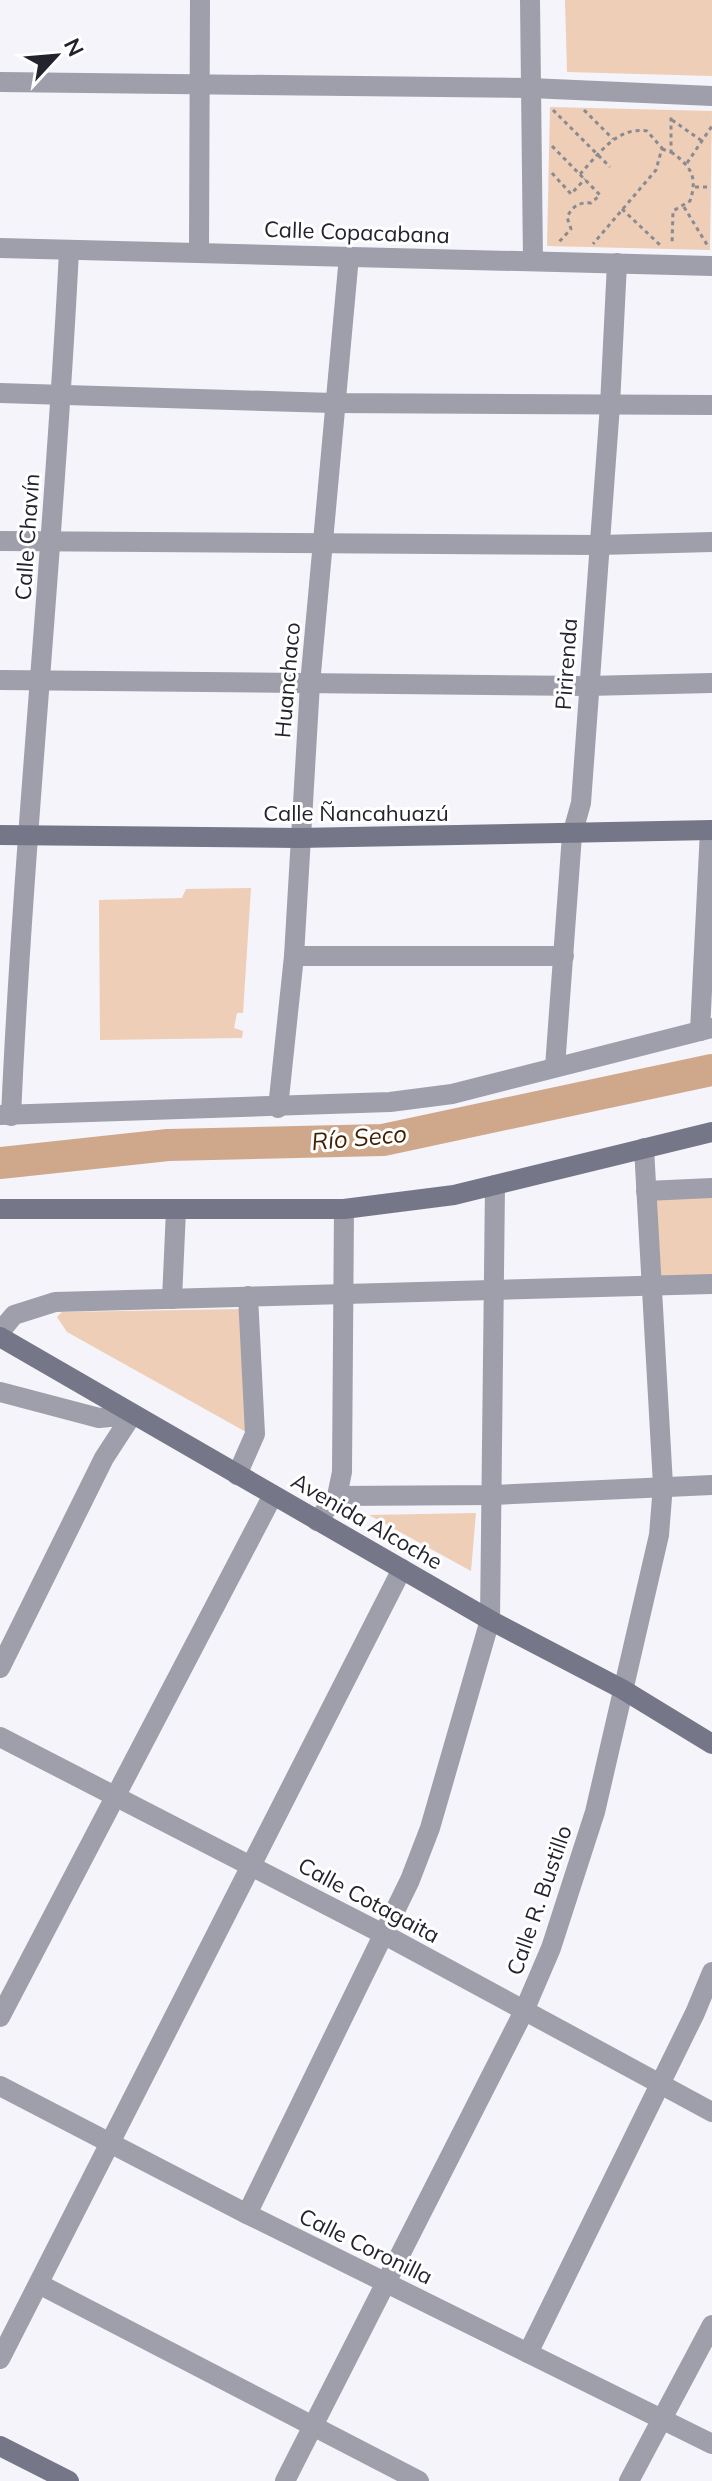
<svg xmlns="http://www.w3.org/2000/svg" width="712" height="2481" font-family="Mulish,sans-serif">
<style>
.green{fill:#eeceb6}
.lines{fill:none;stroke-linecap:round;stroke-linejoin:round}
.river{stroke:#cfa88c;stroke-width:32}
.path{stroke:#8a8a92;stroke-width:3;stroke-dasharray:4 4;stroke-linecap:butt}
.street{stroke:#9f9fac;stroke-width:20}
.secondary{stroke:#767689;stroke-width:20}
.labels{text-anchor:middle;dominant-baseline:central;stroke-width:6;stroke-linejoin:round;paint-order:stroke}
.street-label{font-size:22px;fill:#23232e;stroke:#fff}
.water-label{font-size:24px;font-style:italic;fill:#431f00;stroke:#fff}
</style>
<rect width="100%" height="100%" fill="#f4f4fa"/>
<!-- green -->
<g class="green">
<path d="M712 0V76L567 72 565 0Z"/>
<path d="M550 107 712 111 710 250 547 246Z"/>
<path d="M251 888 243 1013H237L234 1028 243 1031 242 1038 100 1040 99 900 182 898 186 889Z"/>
<path d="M712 1196V1275L656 1277 654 1198Z"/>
<path d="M242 1309 246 1432 67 1332 57 1317 62 1312Z"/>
<path d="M476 1513 471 1571 369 1515Z"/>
</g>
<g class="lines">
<!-- river -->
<path class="river" d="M0 1163 168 1145 383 1140 712 1070"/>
<!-- path -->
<g class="path">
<path d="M553 110 610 167"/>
<path d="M584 110 613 139"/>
<path d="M672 120 702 141"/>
<path d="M552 146 600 195 591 203C579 202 573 206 567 217L571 229 558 243"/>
<path d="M662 149 671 152V114"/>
<path d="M671 152C691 166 698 177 690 201L673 211 672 245"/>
<path d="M687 163 712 126"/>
<path d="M552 173 571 194 585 179"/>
<path d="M580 174C598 155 617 126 647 131L662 148 656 170 593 244"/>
<path d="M695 187H711"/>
<path d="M684 207 709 248"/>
<path d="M622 209 660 245"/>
</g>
<!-- street -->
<g class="street">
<path d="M530 0 533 261"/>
<path d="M0 82 530 88 712 96"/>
<path d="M0 248 712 266"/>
<path d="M199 251 200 0"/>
<path d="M0 393 333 403 712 405"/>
<path d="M0 541 600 545 712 542"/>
<path d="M0 680 587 686 712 683"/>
<path d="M294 956H564"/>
<path d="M700 1031 710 830"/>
<path d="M555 1067 572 835 581 803 610 405 617 263"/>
<path d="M278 1108 294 956 310 684 349 256"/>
<path d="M0 1115 390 1102 452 1094 712 1028"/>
<path d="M11 1116C24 827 55 539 69 250"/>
<path d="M646 1191 712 1188"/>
<path d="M172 1299 176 1210"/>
<path d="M0 1332 14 1315 55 1302 712 1284"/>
<path d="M0 1392 99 1418 132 1415"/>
<path d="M237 1475 255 1434 248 1296"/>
<path d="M337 1496 342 1472 344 1209"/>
<path d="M317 1521 337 1496 494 1495 712 1485"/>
<path d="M0 1668 104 1458 132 1415"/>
<path d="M0 1737 385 1935 712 2112"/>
<path d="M0 2017 273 1495"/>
<path d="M0 2086 247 2214 712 2444"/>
<path d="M247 2214 410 1880 430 1828 490 1620 495 1185"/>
<path d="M39 2284 419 2481"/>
<path d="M528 2353 695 2013 712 1972"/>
<path d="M0 2359 402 1569"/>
<path d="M285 2481 524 2011 551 1948 595 1812 659 1535 663 1485 644 1148"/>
<path d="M629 2481 712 2325"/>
</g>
<!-- secondary -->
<g class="secondary">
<path d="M0 835 298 838 712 830"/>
<path d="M0 1209H344L454 1195 712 1132"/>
<path d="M0 1337 490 1620 622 1689 712 1744"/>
<path d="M0 2446 69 2481"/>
</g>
</g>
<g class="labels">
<!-- street labels -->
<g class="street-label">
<text transform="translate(357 232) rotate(2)">Calle Copacabana</text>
<text transform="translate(27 537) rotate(-86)">Calle Chavín</text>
<text transform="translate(566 664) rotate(-86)">Pirirenda</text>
<text transform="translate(287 680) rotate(-85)">Huanchaco</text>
<text x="356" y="813">Calle Ñancahuazú</text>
<text transform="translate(367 1521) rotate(30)">Avenida Alcoche</text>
<text transform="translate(369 1900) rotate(28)">Calle Cotagaita</text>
<text transform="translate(539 1900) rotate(-71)">Calle R. Bustillo</text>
<text transform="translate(366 2246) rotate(26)">Calle Coronilla</text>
</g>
<!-- water labels -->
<g class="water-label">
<text transform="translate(359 1137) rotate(-5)">Río Seco</text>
</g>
</g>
<!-- north arrow -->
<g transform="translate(56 56) rotate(64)" stroke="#ffffff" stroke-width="6" paint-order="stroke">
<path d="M0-6L14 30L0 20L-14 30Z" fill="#23232e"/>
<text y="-12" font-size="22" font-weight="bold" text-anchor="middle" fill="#23232e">N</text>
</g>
</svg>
